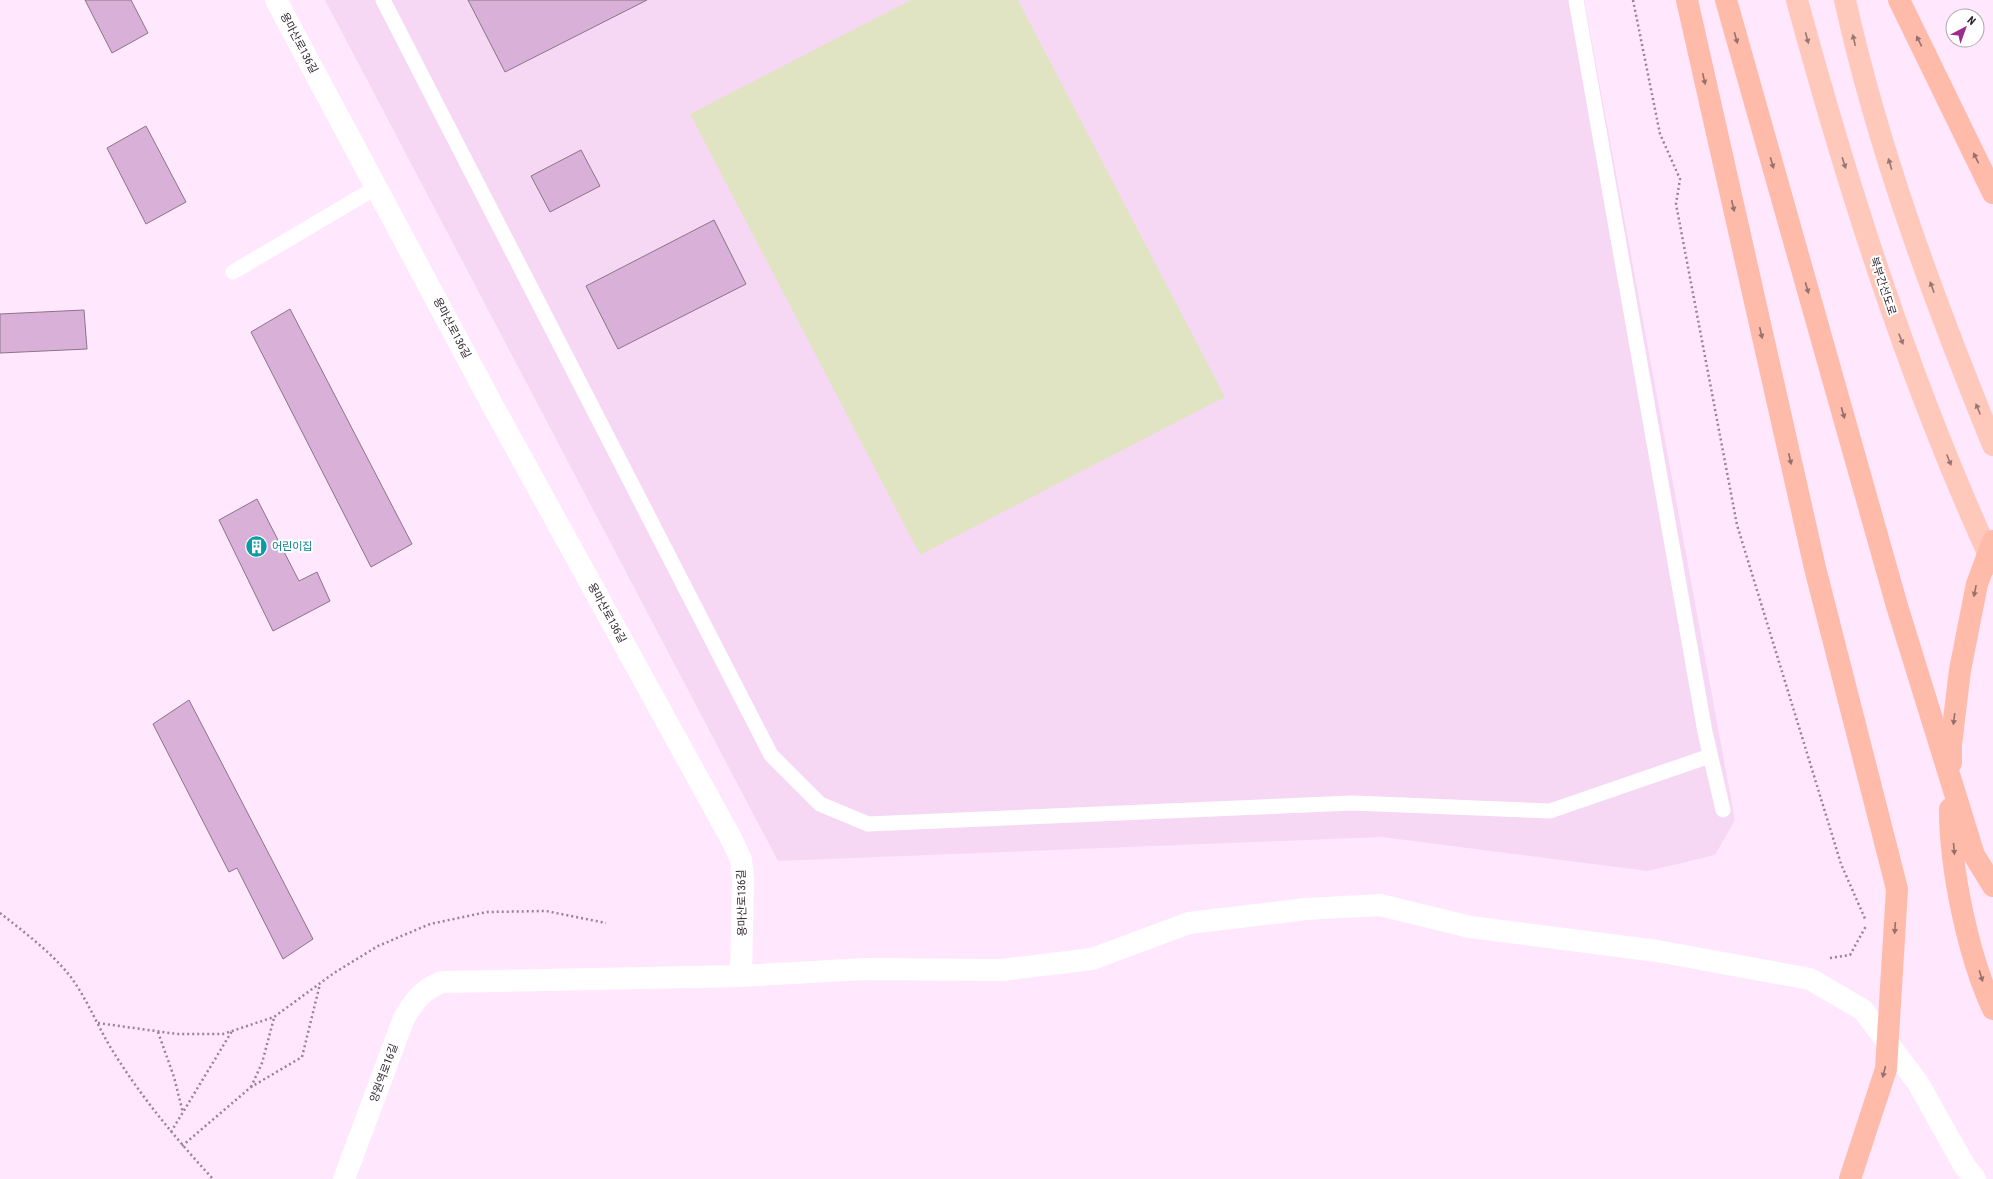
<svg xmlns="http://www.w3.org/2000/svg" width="1993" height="1179" font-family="'Roboto Condensed','Noto Sans KR',sans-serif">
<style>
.built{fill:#f6d8f5}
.green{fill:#e0e4c2}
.building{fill:#d9b0d8;stroke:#8a7489}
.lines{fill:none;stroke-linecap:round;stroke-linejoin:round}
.path{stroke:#958494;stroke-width:2.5;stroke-dasharray:2 3;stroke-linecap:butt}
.service{stroke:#fff;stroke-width:15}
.minor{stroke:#fff;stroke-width:22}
.trunk{stroke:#fec8bb;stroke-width:22}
.motorway{stroke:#febbaa;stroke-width:22}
.oneway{fill:#96706c}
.oneway2{fill:#967774}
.labels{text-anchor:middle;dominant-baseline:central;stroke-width:4;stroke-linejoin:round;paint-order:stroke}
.street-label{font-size:11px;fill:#2f262e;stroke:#fff}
.culture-label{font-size:11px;fill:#0d838f;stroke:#fff;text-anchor:start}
</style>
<rect width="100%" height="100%" fill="#ffe7fe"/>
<!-- built -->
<path class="built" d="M325 0H1584L1735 820 1715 855 1648 871 1382 837 778 861Z"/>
<!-- green -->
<path class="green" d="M911 0H1018L1225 397 920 555 690 114Z"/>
<!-- building -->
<g class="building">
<path d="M85 0H131L148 33 112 53Z"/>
<path d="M468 0H647L505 72Z"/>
<path d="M146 126 186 202 146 224 107 148Z"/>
<path d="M581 150 600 186 550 212 531 176Z"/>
<path d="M714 220 746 284 618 349 586 286Z"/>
<path d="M290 309 412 544 371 567 251 332Z"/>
<path d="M84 310 87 349 0 353V314Z"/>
<path d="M257 499 299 581 317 572 330 601 273 631 219 520Z"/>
<path d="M189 700 313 939 283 959 237 868 229 872 153 724Z"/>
</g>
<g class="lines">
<!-- path -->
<g class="path">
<path d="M1633 0 1660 134 1680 179 1676 204 1737 525 1841 864 1866 921"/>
<path d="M0 913C24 932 51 952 70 976 88 1000 98 1028 114 1053 142 1098 177 1140 213 1179"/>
<path d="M1830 958 1850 955 1866 926"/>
<path d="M98 1023 177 1034H223L274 1017 334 973 378 946 430 924 487 912 546 911 606 923"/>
<path d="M158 1032 174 1077 183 1113"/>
<path d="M251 1087 262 1063 274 1018"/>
<path d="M171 1132 232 1031"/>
<path d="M182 1146 251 1087 302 1057 320 984"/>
</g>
<!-- service -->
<g class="service">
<path d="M383 0 771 755 820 804 868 824 1353 803 1550 811 1710 756"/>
<path d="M1576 0 1705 732 1723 810"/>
<path d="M233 272 377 187"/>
</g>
<!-- minor -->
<g class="minor">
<path d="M276 0 494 408 733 842 741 860 743 878 741 976 442 982C423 989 414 1001 404 1018L344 1179"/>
<path d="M741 976 865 969 1002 970 1092 959 1189 923 1306 909 1380 905 1470 927 1657 951 1810 979 1863 1010 1918 1083 1964 1165 1975 1179"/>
</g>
<!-- trunk -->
<g class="trunk">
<path d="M1797 0C1849 192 1910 383 1993 564"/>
<path d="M1845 0C1879 153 1934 300 1993 445"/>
</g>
<!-- motorway -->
<g class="motorway">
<path d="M1687 0 1815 568 1897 889 1886 1069 1850 1179"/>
<path d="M1726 0 1897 606 1974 855 1993 886"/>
<path d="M1899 0 1993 193"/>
<path d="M1951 763V745L1960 670 1977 584 1993 541"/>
<path d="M1950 809C1950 868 1968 956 1993 1009"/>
</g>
</g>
<!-- one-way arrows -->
<defs><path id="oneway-solid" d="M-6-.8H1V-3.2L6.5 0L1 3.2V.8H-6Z"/></defs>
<g class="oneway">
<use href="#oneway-solid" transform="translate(1736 38) rotate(74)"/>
<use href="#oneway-solid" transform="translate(1919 41) rotate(-116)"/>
<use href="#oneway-solid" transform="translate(1704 79) rotate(77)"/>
<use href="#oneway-solid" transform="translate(1976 158) rotate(-116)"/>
<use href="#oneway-solid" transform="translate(1772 163) rotate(74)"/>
<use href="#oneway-solid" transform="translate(1733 206) rotate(77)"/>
<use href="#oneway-solid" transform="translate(1807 288) rotate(74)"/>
<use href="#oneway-solid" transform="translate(1761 333) rotate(77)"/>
<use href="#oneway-solid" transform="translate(1843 413) rotate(74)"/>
<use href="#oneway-solid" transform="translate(1790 459) rotate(77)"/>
<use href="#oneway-solid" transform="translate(1975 591) rotate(101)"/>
<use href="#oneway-solid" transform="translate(1954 719) rotate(97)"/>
<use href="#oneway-solid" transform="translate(1954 849) rotate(85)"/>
<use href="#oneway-solid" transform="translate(1895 928) rotate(94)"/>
<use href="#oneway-solid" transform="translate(1981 976) rotate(73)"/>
<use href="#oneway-solid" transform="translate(1884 1072) rotate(104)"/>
</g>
<g class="oneway2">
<use href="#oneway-solid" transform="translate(1807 38) rotate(75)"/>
<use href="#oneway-solid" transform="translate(1854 40) rotate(-103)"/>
<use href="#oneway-solid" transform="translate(1844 163) rotate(72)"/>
<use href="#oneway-solid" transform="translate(1890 164) rotate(-107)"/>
<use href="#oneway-solid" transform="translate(1932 287) rotate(-110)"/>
<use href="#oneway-solid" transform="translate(1901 339) rotate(68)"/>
<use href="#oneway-solid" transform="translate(1978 409) rotate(-112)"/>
<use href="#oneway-solid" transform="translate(1949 460) rotate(68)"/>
</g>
<!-- icons -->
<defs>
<symbol id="building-disc" viewBox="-11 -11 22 22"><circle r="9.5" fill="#0f9aa8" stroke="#fff"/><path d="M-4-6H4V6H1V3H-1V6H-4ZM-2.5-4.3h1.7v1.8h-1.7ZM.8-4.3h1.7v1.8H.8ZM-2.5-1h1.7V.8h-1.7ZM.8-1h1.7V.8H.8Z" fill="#fff"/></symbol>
</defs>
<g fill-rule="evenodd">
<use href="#building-disc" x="244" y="534" width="25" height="25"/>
</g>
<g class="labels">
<!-- street labels -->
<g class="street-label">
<text transform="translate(299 43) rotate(62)">용마산로136길</text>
<text transform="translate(1883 286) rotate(72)">북부간선도로</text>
<text transform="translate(452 328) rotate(62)">용마산로136길</text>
<text transform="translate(607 613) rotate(61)">용마산로136길</text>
<text transform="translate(742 903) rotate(-91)">용마산로136길</text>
<text transform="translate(384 1073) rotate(-70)">양원역로16길</text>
</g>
<!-- culture labels -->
<g class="culture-label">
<text x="272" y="546">어린이집</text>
</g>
</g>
<!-- north arrow -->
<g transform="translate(1965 28) rotate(41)"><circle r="19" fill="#ffffff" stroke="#aca8ab"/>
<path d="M0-3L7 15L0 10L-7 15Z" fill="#9a2d8d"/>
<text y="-6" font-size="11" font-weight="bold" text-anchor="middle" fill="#2f262e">N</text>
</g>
</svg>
